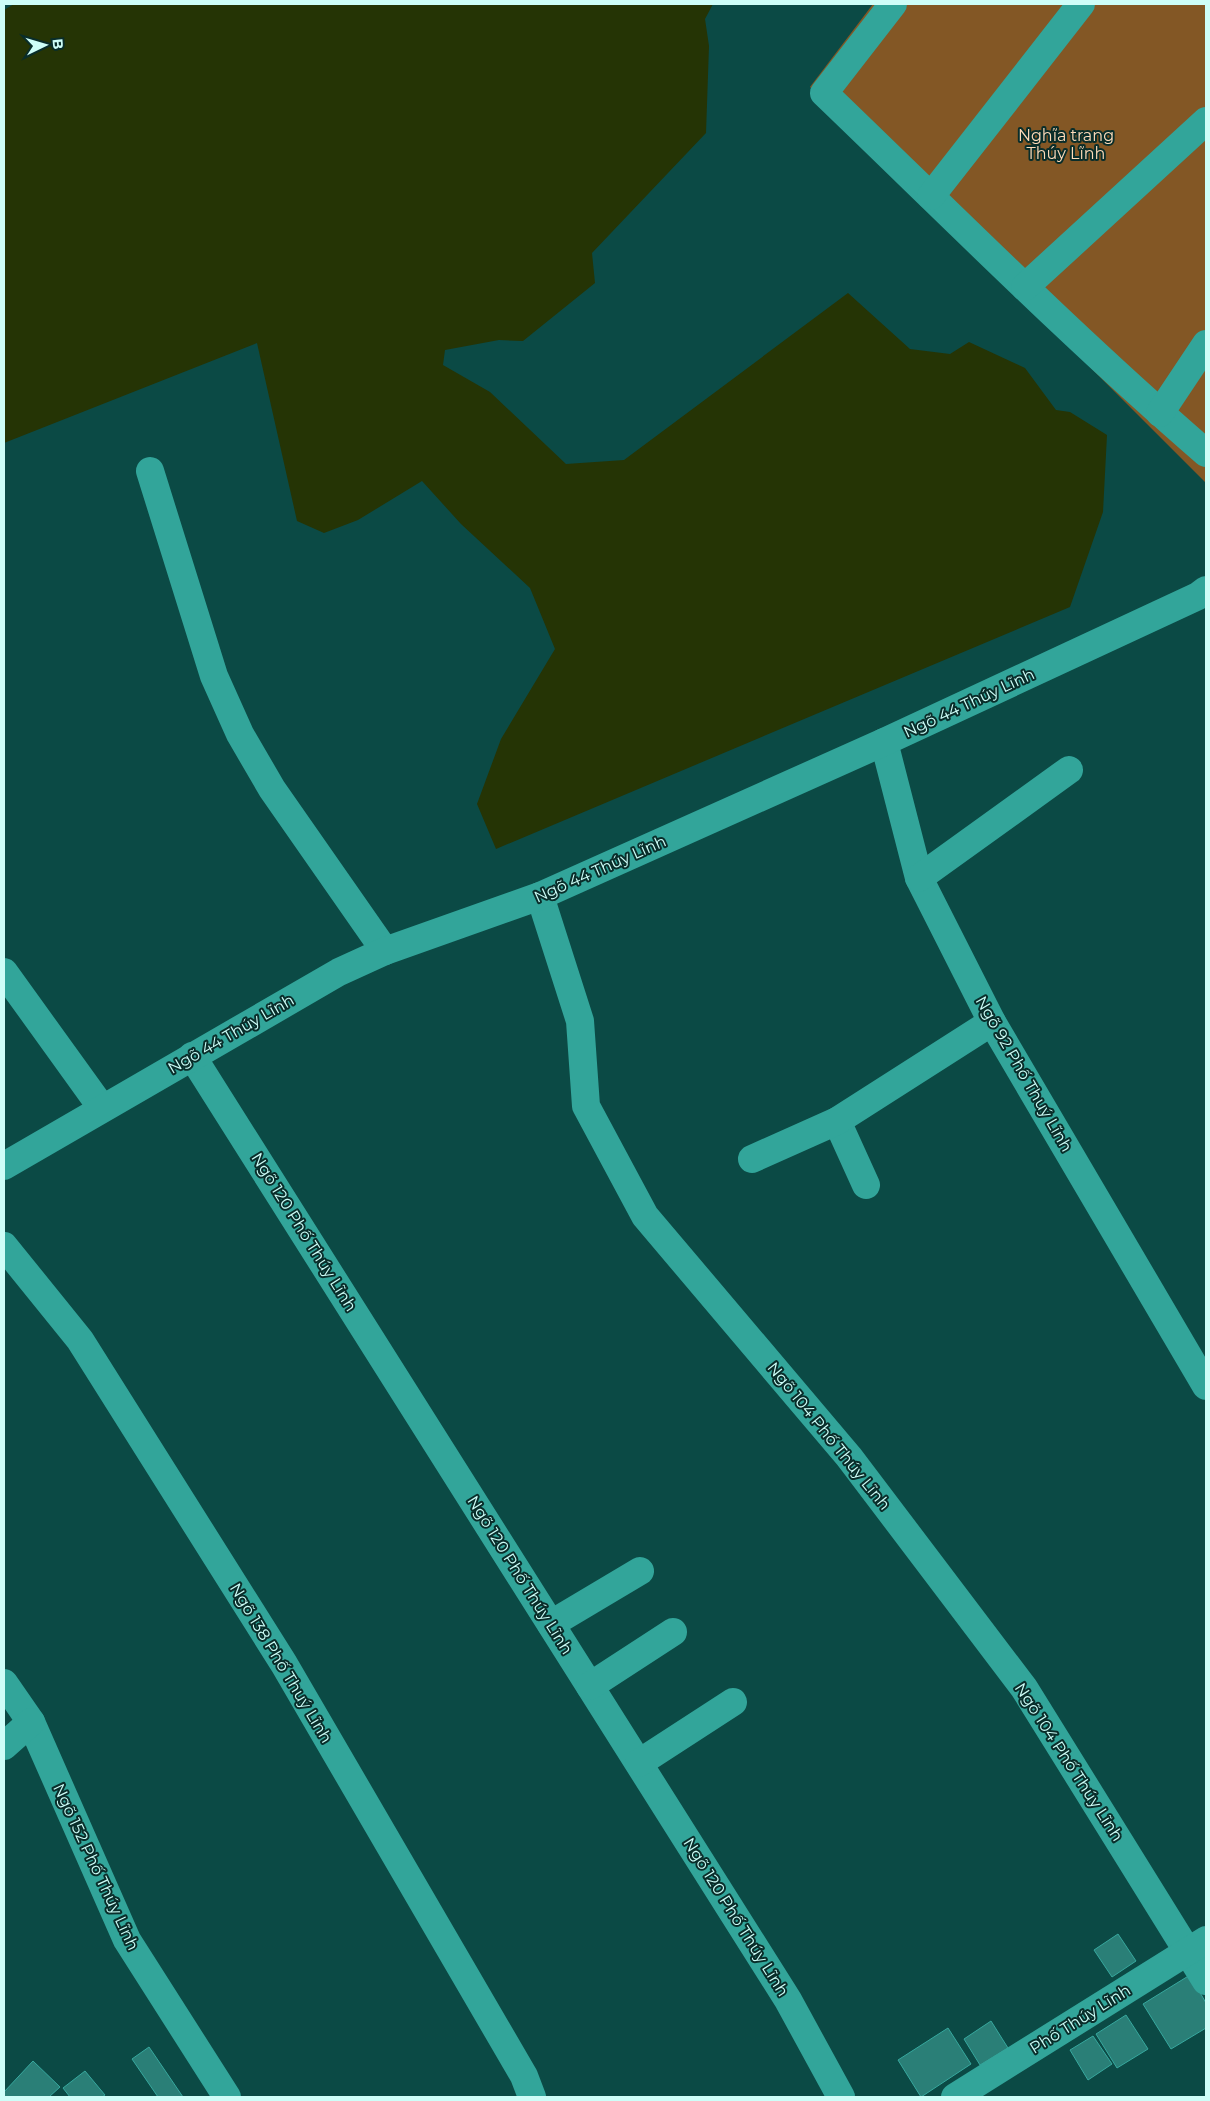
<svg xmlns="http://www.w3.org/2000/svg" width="1210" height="2101" font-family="Montserrat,sans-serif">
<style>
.green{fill:#835725}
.water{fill:#253405}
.building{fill:#2a7f77;stroke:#37a89e}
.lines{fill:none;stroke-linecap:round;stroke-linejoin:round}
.minor{stroke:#32a59a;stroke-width:28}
.labels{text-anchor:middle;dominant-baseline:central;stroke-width:4;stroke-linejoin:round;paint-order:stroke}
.park-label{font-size:16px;fill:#fedbb9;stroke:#092d2a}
.street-label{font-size:16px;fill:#cefef8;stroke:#092d2a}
</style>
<rect width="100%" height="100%" fill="#0b4a45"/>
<!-- green -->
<path class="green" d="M873 4H1206V483L810 87Z"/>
<!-- water -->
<path class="water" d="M14 4H713L705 19 709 46 706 133 592 253 595 283 523 341 499 340 445 350 443 365 490 392 566 464 624 460 848 293 910 349 950 354 969 342 1025 368 1056 410 1070 412 1107 435 1103 512 1070 607 496 849 477 804 501 739 555 649 530 588 461 524 422 481 358 520 324 533 297 521 257 343 4 443V10Z"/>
<!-- building -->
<g class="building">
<path d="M1118 1934 1136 1961 1112 1977 1094 1950Z"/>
<path d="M1190 1975 1206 2003V2028L1171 2049 1143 2004Z"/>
<path d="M1126 2015 1148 2049 1117 2068 1096 2034Z"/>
<path d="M991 2021 1008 2048 980 2065 964 2039Z"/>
<path d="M948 2028 971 2064 921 2097 898 2060Z"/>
<path d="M1093 2036 1112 2064 1088 2080 1070 2050Z"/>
<path d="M149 2047 183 2097H158L132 2059Z"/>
<path d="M33 2061 60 2087 49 2097H4V2092Z"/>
<path d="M85 2071 105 2095 102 2097H70L63 2088Z"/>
</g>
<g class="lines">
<!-- minor -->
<g class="minor">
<path d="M893 4 824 93C950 214 1074 339 1206 453"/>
<path d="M931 196 1081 4"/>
<path d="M1025 287 1206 121"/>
<path d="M1160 413 1206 344"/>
<path d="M150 471 214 676 240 734 272 789 385 951"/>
<path d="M884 742 919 878 992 1022 1206 1386"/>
<path d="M919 878 1069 770"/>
<path d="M540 896 580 1021 586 1106 645 1216 849 1457 1024 1688 1206 1981"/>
<path d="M4 972 102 1108"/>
<path d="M192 1056 788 2000 841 2097"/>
<path d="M837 1121 866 1185"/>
<path d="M752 1159 837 1121 992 1022"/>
<path d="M4 1166 339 972 385 951 540 896 884 742 1198 596 1206 590"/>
<path d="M4 1246 80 1340 284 1664 524 2076 532 2097"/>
<path d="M551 1624 640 1571"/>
<path d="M4 1683 31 1722 127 1940 227 2097"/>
<path d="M590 1686 673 1632"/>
<path d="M4 1746 31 1722"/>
<path d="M639 1763 733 1702"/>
<path d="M955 2097 1206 1940"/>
</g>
</g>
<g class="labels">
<!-- park labels -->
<g class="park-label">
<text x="1066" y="135">Nghĩa trang<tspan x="1066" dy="18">Thúy Lĩnh</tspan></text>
</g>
<!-- street labels -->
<g class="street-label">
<text transform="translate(969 703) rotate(-25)">Ngõ 44 Thúy Lĩnh</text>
<text transform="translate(600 869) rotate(-24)">Ngõ 44 Thúy Lĩnh</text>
<text transform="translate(231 1034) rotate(-30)">Ngõ 44 Thúy Lĩnh</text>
<text transform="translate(1024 1074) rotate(60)">Ngõ 92 Phố Thuý Lĩnh</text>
<text transform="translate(304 1232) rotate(58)">Ngõ 120 Phố Thúy Lĩnh</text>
<text transform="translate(829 1436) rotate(51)">Ngõ 104 Phố Thúy Lĩnh</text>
<text transform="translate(520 1575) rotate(58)">Ngõ 120 Phố Thúy Lĩnh</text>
<text transform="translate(281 1663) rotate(59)">Ngõ 138 Phố Thuý Lĩnh</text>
<text transform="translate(1069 1762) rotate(57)">Ngõ 104 Phố Thúy Lĩnh</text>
<text transform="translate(96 1867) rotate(65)">Ngõ 152 Phố Thúy Lĩnh</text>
<text transform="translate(736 1917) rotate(58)">Ngõ 120 Phố Thúy Lĩnh</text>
<text transform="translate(1080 2019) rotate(-32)">Phố Thúy Lĩnh</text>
</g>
</g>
<!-- border -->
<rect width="1210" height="2101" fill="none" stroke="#cefef8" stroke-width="10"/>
<!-- north arrow -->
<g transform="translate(45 45) rotate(85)" stroke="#092d2a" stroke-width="4" paint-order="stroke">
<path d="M0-4L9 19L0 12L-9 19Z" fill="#cefef8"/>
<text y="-8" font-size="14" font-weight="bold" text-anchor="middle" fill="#cefef8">B</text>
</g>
</svg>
